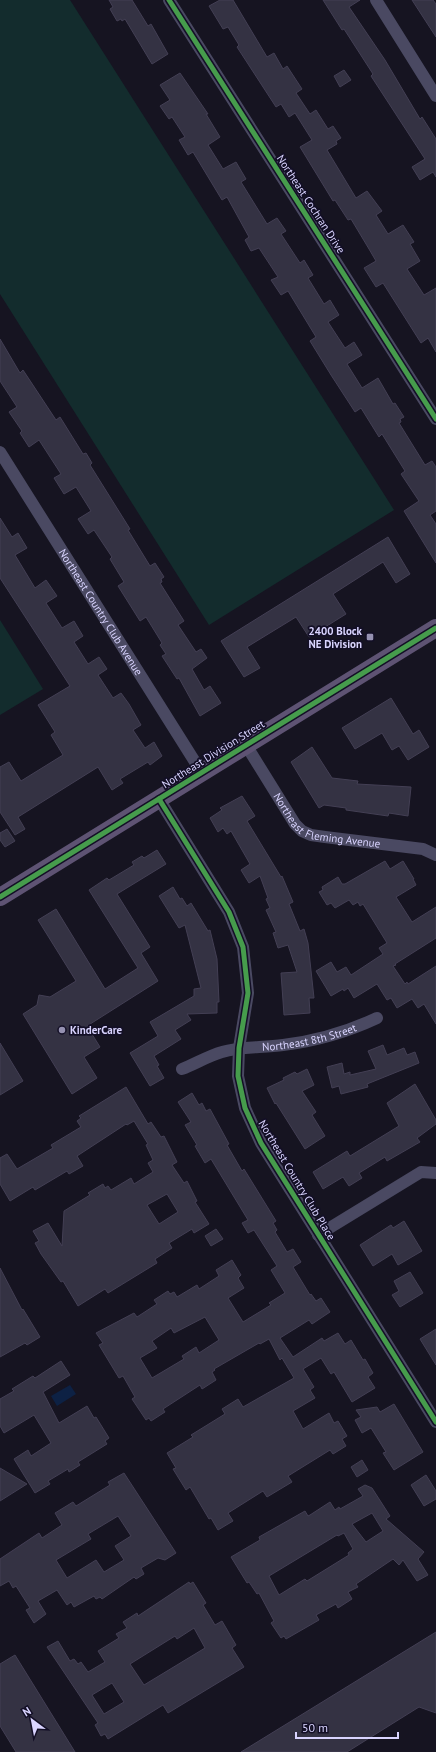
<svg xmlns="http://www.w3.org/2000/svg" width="436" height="1752" font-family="'PT Sans',sans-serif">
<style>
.green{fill:#132c2d}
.water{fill:#0d2144}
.building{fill:#343243;stroke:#433f54;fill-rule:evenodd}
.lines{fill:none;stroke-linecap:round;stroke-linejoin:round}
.street{stroke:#4a4962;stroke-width:12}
.primary{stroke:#5e5373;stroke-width:18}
.cycleway-casing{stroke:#130f26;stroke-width:8}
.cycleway{stroke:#469c4c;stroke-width:5}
.poi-dot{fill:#9591b1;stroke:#130f26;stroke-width:1.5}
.labels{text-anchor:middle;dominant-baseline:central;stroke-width:3.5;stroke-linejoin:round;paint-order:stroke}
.street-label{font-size:11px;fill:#d9d4ff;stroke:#130f26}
.poi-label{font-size:11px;font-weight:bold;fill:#d9d4ff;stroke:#130f26;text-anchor:end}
</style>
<rect width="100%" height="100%" fill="#161421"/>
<!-- green -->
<g class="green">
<path d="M0 0H70L394 510 209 625 0 294Z"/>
<path d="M0 620 43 689 0 715Z"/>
</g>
<!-- water -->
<path class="water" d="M70 1385 76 1394 57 1406 51 1396Z"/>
<!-- building -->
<g class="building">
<path d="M109 0H132L148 26 151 24 168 54 152 64 125 19 122 21 121 19 117 21 110 9 113 7Z"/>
<path d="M220 0H233L267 57 274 53 283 69 287 66 302 89 296 93 310 114 316 110 328 129 333 126 341 138 336 141 337 144 327 150 356 198 367 191 382 211 376 215 388 234 403 225 414 242 410 244 420 261 407 269 424 295 436 288V352L428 338 421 343 383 283 376 287 364 268 376 261 369 249 351 219 348 220 335 200 333 201 300 147 312 140 295 113 289 117 281 104 276 107 237 47 239 45 228 27 223 29 209 6Z"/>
<path d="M323 0H360L349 7 385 60 420 119 422 117 436 139V177L433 172 420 180 412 167 425 159 371 76 373 74 344 29 342 30Z"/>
<path d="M412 0H433L436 4V37Z"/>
<path d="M344 70 351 80 340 87 334 76Z"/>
<path d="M180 73 208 114H206L220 137 208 145 223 169 236 162 246 179 241 182 267 224 277 218 286 231 281 234 300 263 304 260 313 275 308 278 324 304 330 300 339 315 328 322 345 348 354 342 362 355 347 364 362 388 378 378 393 404 395 403 404 417 400 419 401 422 399 423 425 465 432 461 436 467V511L430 515 436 524V563L404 511 419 501 401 474 405 471 382 434 379 437 361 408 355 412 331 375 310 341 316 337 288 291 281 295 271 280 278 277 259 248 251 251 245 240 249 237 227 197 222 200 193 152 188 155 179 140 185 137 172 117 169 119 160 106 170 100 160 85Z"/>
<path d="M0 339 20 373 23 370 56 420 60 417 83 454 86 453 92 463 90 465 130 529 128 530 150 566 155 563 164 577 161 579 162 582 160 583 184 621 178 625 196 652 201 649 207 658 192 669 204 690 210 686 221 703 200 716 179 678 177 679 162 656 166 654 160 645 162 643 146 617 140 621 118 586 124 582 110 559 112 557 94 530 88 534 78 519 91 511 76 487 64 494 54 478 61 474 39 440 29 447 20 433 22 431 9 412 17 407 0 381Z"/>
<path d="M0 518 12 537 18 533 27 548 15 555 35 588 46 580 57 596 46 603 62 628 74 621 83 636 74 642 88 664 99 657 107 669 98 675 113 698 121 693 129 704 141 725 133 730 145 748 154 742 162 756 150 765 148 762 120 779 123 783 112 790 98 767 18 817 25 829 15 835 0 812V767L9 762 21 781 63 755 51 735 55 732 38 705 70 686 0 578Z"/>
<path d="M388 537 410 574 396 583 383 562 333 594 346 614 330 624 309 637 296 617 247 647 260 668 244 677 221 641Z"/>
<path d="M391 698 413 734 419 730 429 747 408 760 399 746 392 750 382 733 355 749 342 728Z"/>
<path d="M312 747 332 778 358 781 357 784 411 787 408 816 389 813 388 816 346 810V808L324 805 319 808 291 762Z"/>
<path d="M242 796 255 816 247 821 281 877 282 876 293 902 289 904 300 931 304 929 308 943 314 998H309L310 1013 284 1015 281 973 297 972 288 945 278 948 273 933 276 932 266 910 270 908 266 899 268 898 260 876 249 883 241 870 250 864 231 831 227 834 223 828 218 832 210 818 222 810 220 808Z"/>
<path d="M7 829 15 841 5 847 0 840V833Z"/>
<path d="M157 850 166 864 117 894 150 947 141 953 158 981 87 1026 100 1047 84 1057 97 1078 72 1094 23 1014 37 1005 39 995 50 997 76 981 38 920 56 909 105 989 138 968 89 890 107 878 109 880 134 865 132 862 142 856 144 858Z"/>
<path d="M385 861 390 869 403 861 414 879H413L416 885 396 897 412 922 436 907V938L395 964 396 965 393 966 405 984 407 982 408 984 436 966V1024L424 1004 418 1008 412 999 397 1008 391 998 387 1000 377 984 354 998 348 988 344 991 343 989 331 996 316 971 331 962 337 972 346 967 351 975 383 954 379 948 387 943 363 904 360 906 358 902 353 905 349 900 335 908 331 903 327 905 319 892 323 890 322 887 338 877 342 884H345Z"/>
<path d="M173 887 180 899 182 898 187 906 191 903 208 931 210 930 217 959 219 1002H217V1013L187 1014 191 1020 175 1030 181 1039 154 1056 159 1065 157 1066 164 1078 150 1086 130 1053 158 1036 150 1022 194 996V989L201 988 185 925 179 928 159 896Z"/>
<path d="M0 1043 23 1081 0 1095Z"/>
<path d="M383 1045 387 1055 404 1048 407 1055 415 1052 419 1063 367 1084 368 1087 341 1094 339 1086 332 1088 327 1067 342 1063 344 1074 350 1072V1075L376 1069 368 1051Z"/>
<path d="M307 1069 314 1085 302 1091 316 1112 312 1115 325 1136 305 1149 276 1103 275 1104 267 1088 284 1080 283 1078 295 1072 297 1074Z"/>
<path d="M415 1084 436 1120V1124L417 1138 420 1142 387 1161 385 1157 359 1173 362 1178 349 1186 343 1177 323 1189 313 1172 347 1151 350 1156 399 1126 387 1103Z"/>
<path d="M126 1087 148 1124 151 1122 161 1137 164 1136 177 1162 172 1165 184 1183 187 1181 197 1201 195 1202 209 1224 194 1233 192 1229 169 1243 172 1248 155 1259 157 1263 108 1293 105 1289 78 1306 63 1281 61 1282 41 1254 35 1243 39 1241 33 1231 48 1223 62 1246 64 1211 90 1195 88 1193 103 1184 105 1188 108 1186 111 1190 131 1178 134 1184 153 1172 148 1163 153 1160 146 1145 148 1144 134 1121 127 1125 126 1124 77 1156 83 1166 69 1174 67 1171 35 1190 33 1187 10 1201 0 1184V1158L7 1154 17 1169 53 1148 51 1145 81 1127 77 1121 81 1118 79 1116ZM167 1194 178 1212 159 1224 147 1205Z"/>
<path d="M192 1093 199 1105 202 1103 206 1111 210 1109 229 1144 227 1145 242 1171 244 1169 276 1221 273 1223 277 1230 275 1232 287 1252 293 1249 301 1262 293 1267 310 1295 311 1294 316 1301 321 1298 330 1312 312 1324 309 1320 280 1338 293 1357 322 1338 324 1341 338 1333 345 1344 351 1340 363 1360 365 1359 373 1373 368 1377 375 1388 352 1402 334 1372 331 1374 321 1358 303 1369 314 1387 310 1390 315 1398 293 1411 303 1429 329 1413 334 1423 338 1421 347 1436 342 1439 346 1446 333 1454 330 1450 288 1476 292 1482 267 1497 263 1491 228 1513 233 1521 218 1530 211 1518 209 1519 190 1487 186 1490 173 1469 176 1468 167 1453 193 1437 191 1435 225 1414 222 1409 238 1399 243 1407 294 1378 282 1358 280 1360 269 1339 260 1344 259 1343 214 1369 215 1370 212 1372 216 1380 202 1389 200 1385 163 1409 165 1412 151 1421 149 1418 146 1420 132 1399 135 1397 123 1376 119 1378 99 1345 103 1343 96 1333 134 1313 137 1317 157 1304 154 1300 168 1291 170 1294 174 1292 177 1297 197 1285 199 1289 219 1276 216 1270 232 1260 241 1275 238 1278 244 1288 228 1298 243 1322 271 1305 269 1303 285 1293 271 1270 277 1266 254 1230 248 1233 242 1223 248 1220 211 1159 205 1163 195 1146 197 1145 185 1125 191 1122 178 1102ZM205 1317 219 1340 199 1353 196 1347 182 1356 184 1359 152 1378 140 1358 157 1348 152 1341 171 1328 174 1333Z"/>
<path d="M404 1221 422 1251 398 1265 392 1254 373 1266 360 1245 391 1225 393 1228Z"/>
<path d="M216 1229 223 1239 211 1246 205 1236Z"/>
<path d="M0 1268 22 1310 23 1309 40 1337 27 1345 25 1343 0 1357Z"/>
<path d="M410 1272 423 1293 400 1307 392 1295 399 1291 394 1281Z"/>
<path d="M436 1329V1365L420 1339Z"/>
<path d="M61 1361 70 1375 43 1392 59 1423 87 1406 94 1418 96 1417 109 1438 105 1441 107 1444 78 1462 80 1465 69 1472 68 1469 48 1481 50 1484 35 1493 14 1459 28 1450 31 1456 51 1443 34 1415 4 1433 0 1426V1399L14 1391 12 1389 33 1376 35 1378Z"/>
<path d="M394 1404 423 1452 394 1470 383 1453 386 1452 371 1428 362 1433 355 1420 361 1417 356 1410 377 1407 380 1412Z"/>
<path d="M362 1460 368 1470 357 1477 351 1467Z"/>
<path d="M0 1468 27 1484 0 1501Z"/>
<path d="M124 1473 176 1553 165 1560 158 1558 141 1568 144 1574 136 1579 134 1577 102 1599 100 1597 96 1599 94 1596 74 1607 71 1602 67 1605 57 1590 38 1601 46 1614 34 1623 26 1610 30 1608 16 1586 13 1588 9 1581 0 1586V1559L39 1533 42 1538 62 1525 55 1513 73 1502 76 1506 110 1485 108 1482ZM118 1516 131 1536 115 1546 124 1560 104 1572 96 1560 67 1578 56 1560 91 1539 88 1534Z"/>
<path d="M426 1475 436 1491V1499L424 1506 411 1485Z"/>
<path d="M365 1485 372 1488 390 1516 386 1519 424 1552 418 1559 428 1575 417 1581 403 1560 399 1565 393 1559 356 1584 358 1587 348 1592 352 1599 338 1608 336 1604 316 1615 319 1620 286 1639 284 1636 281 1638 271 1623 274 1621 259 1593 257 1594 249 1582 247 1583 231 1557 260 1540 259 1537 305 1511 308 1516 310 1515 330 1502 335 1510 339 1507 340 1509 363 1496 358 1489ZM372 1513 383 1531 366 1542 352 1524ZM344 1533 353 1549 348 1553 349 1555 307 1581 305 1579 279 1595 269 1576 337 1535 338 1536Z"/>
<path d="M189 1582 190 1584 193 1582 206 1603 203 1605 215 1625 222 1621 236 1645 232 1648 244 1667 168 1713 163 1705 108 1739 105 1734 101 1736 95 1725 98 1723 47 1647 58 1641 70 1661 74 1659 78 1664 81 1662 88 1672 105 1662 98 1651 119 1638 116 1634 127 1628 123 1622 137 1613 138 1616ZM194 1628 205 1648 144 1685 130 1664 175 1636 177 1639ZM112 1683 124 1702 104 1714 92 1695Z"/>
<path d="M436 1632V1713L419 1707 347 1752H241Z"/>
<path d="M15 1655 75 1752H16L0 1726V1664Z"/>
</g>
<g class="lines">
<!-- street -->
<g class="street">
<path d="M169 0 436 419"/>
<path d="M376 0 436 96"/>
<path id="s1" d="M0 452 202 773"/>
<path id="s2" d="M246 745 295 824 302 831 311 835 325 837 423 849 436 855"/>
<path d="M159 799 229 912 243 947 248 993 239 1048 238 1076 245 1108 261 1143 436 1422"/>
<path id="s3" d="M182 1069C195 1064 208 1056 222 1052 241 1046 263 1048 283 1045 316 1041 347 1032 377 1018"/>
<path d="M318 1235 421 1172 436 1173"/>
</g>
<!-- primary -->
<path class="primary" d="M0 897 436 628"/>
<defs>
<g id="cycleway">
<path d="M169 0 436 419"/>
<path d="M159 799 229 912 243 947 248 993 239 1048 238 1076 245 1108 261 1143 436 1422"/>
<path d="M0 897 436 628"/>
</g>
</defs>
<!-- cycleway casing -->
<use href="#cycleway" class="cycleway-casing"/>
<!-- cycleway -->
<use href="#cycleway" class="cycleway"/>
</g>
<!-- markers -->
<g class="poi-dot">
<rect x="366" y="633" width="8" height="8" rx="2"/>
<circle cx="62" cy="1030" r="4"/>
</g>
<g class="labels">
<!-- street labels -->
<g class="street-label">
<text transform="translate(311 204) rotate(57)">Northeast Cochran Drive</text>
<text stroke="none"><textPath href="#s1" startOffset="189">Northeast Country Club Avenue</textPath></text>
<text transform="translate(213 754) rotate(-32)">Northeast Division Street</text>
<text stroke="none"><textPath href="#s2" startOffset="120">Northeast Fleming Avenue</textPath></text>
<text stroke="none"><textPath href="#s3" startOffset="132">Northeast 8th Street</textPath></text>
<text transform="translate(297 1180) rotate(59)">Northeast Country Club Place</text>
</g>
<!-- poi labels -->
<g class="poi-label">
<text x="362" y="631">2400 Block<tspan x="362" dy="13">NE Division</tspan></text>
<text x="70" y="1030" text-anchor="start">KinderCare</text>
</g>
</g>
<!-- north arrow -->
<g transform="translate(32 1720) rotate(328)" stroke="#130f26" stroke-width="3" paint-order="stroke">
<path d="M0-3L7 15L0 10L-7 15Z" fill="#d9d4ff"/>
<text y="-6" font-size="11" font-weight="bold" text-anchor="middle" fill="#d9d4ff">N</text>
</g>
<!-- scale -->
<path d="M296 1732v6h102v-6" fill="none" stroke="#d9d4ff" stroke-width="2"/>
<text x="302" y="1732" font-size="12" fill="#d9d4ff" stroke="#130f26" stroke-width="3" paint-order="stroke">50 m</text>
</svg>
